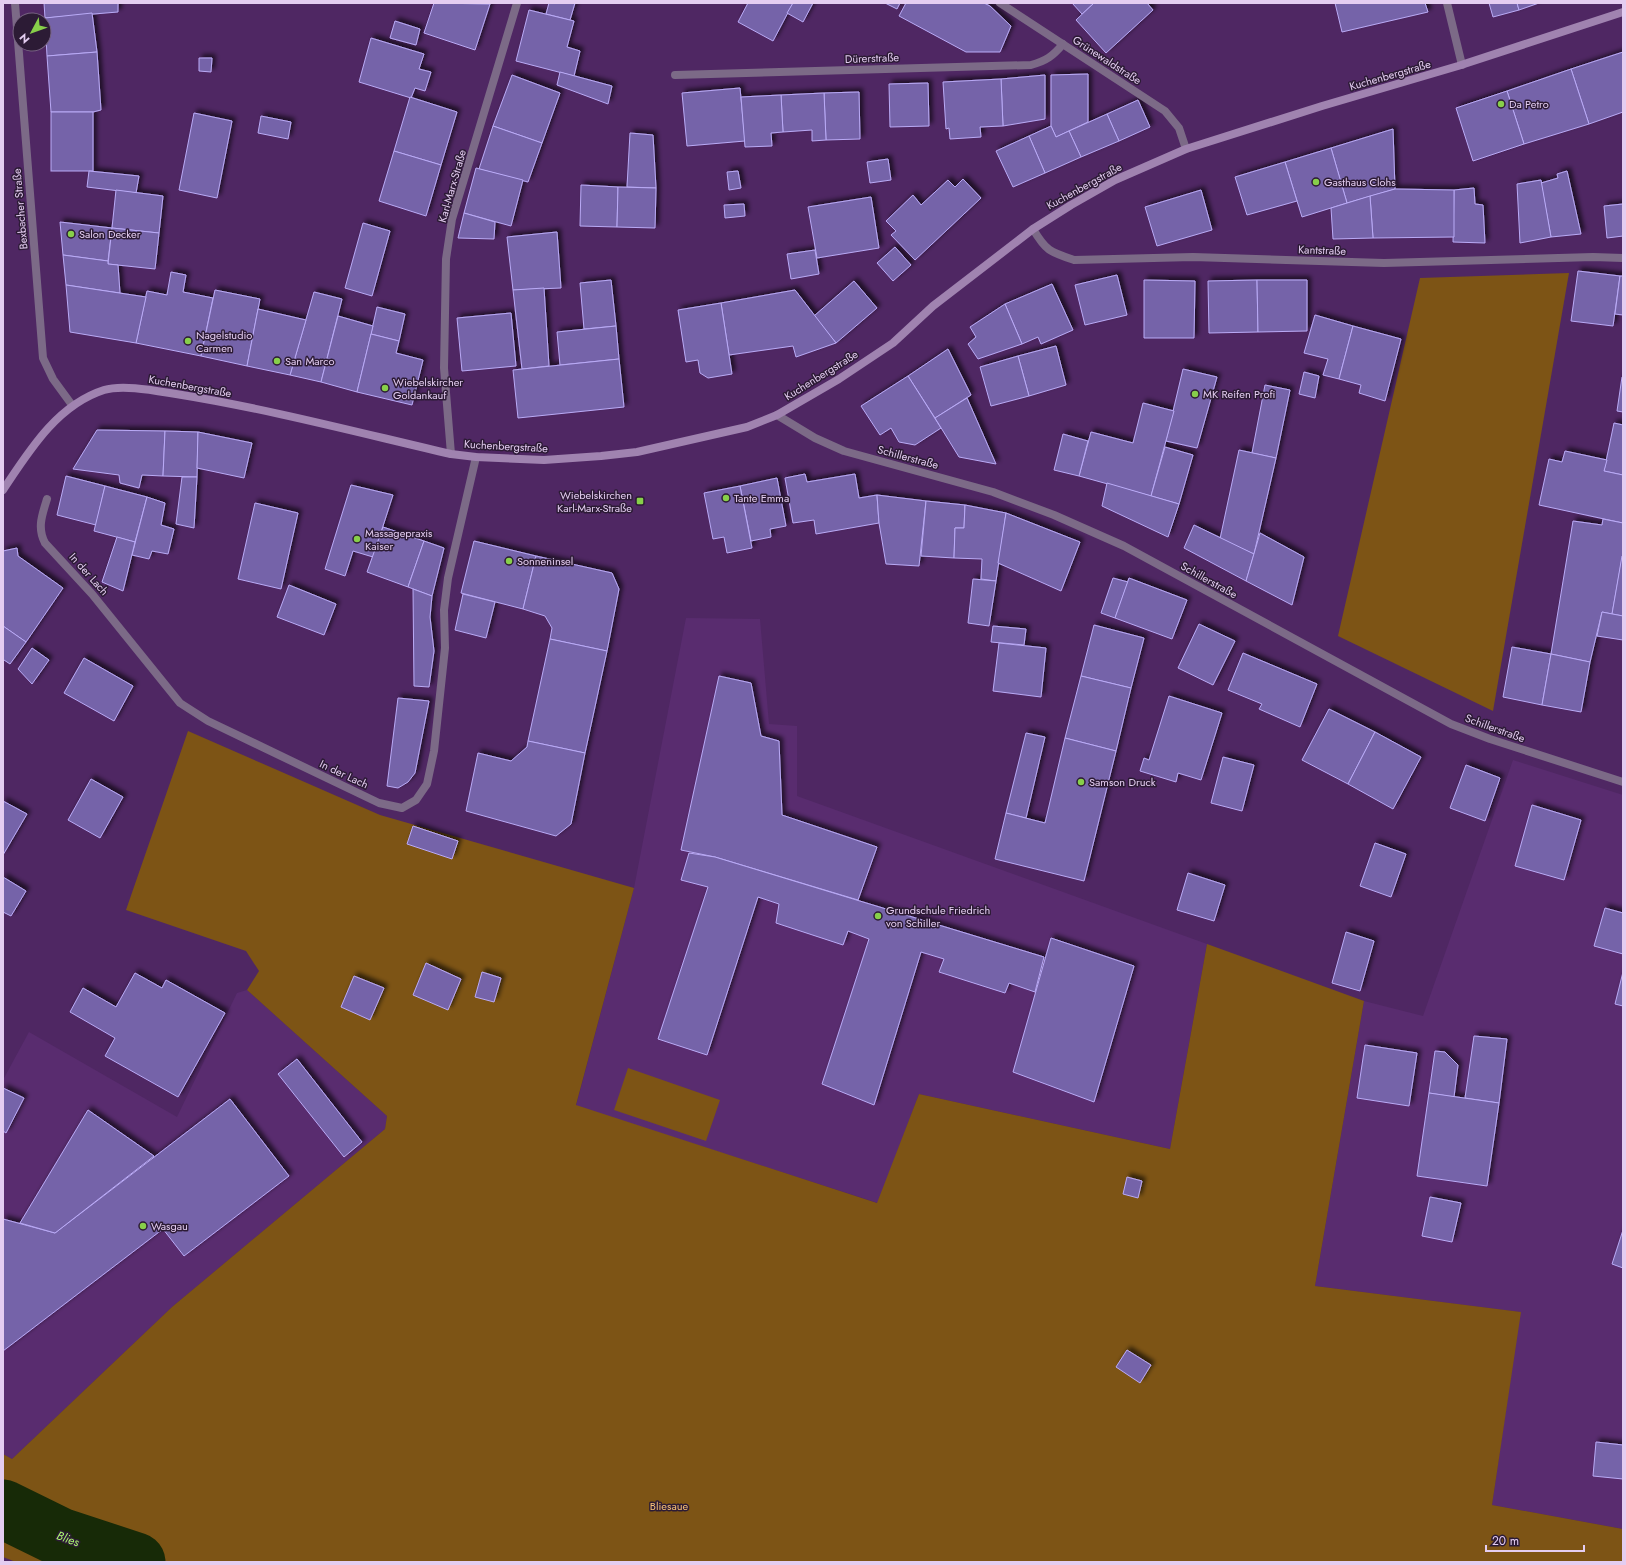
<svg xmlns="http://www.w3.org/2000/svg" width="1626" height="1565" font-family="Jost,sans-serif">
<style>
.built{fill:#592c6f}
.green{fill:#7d5415}
.lines{fill:none;stroke-linecap:round;stroke-linejoin:round}
.river{stroke:#172a07;stroke-width:59}
.building{fill:#7464a9;stroke:#baaaf6;filter:url(#shadow)}
.service{stroke:#7c6a87;stroke-width:8}
.minor{stroke:#7c6a87;stroke-width:8}
.tertiary{stroke:#7c6a87;stroke-width:8}
.secondary{stroke:#a083b0;stroke-width:8}
.poi-dot{fill:#87cf4a;stroke:#2c1b35;stroke-width:1.5}
.labels{text-anchor:middle;dominant-baseline:central;stroke-width:3;stroke-linejoin:round;paint-order:stroke}
.street-label{font-size:11px;fill:#e4cdf1;stroke:#2c1b35}
.poi-label{font-size:11px;fill:#e4cdf1;stroke:#2c1b35;text-anchor:start}
.park-label{font-size:11px;fill:#f8c177;stroke:#2c1b35}
.water-label{font-size:12px;font-style:italic;fill:#acf970;stroke:#2c1b35}
</style>
<defs>
<filter id="shadow"><feDropShadow dx="3.5" dy="-3.5" stdDeviation="2" flood-color="#0009"/></filter>
</defs>
<rect width="100%" height="100%" fill="#4f2763"/>
<!-- built -->
<g class="built">
<path d="M686 618 760 619 769 724 797 726V796L1207 944 1170 1149 919 1094 878 1203 576 1106 634 888Z"/>
<path d="M1513 760 1623 795V1529L1492 1505 1520 1312 1315 1286 1364 1001 1423 1016Z"/>
<path d="M247 990 387 1116 385 1129 172 1307 12 1459 3 1454V1080L29 1032 177 1117 237 993Z"/>
</g>
<!-- green -->
<g class="green">
<path d="M1569 273 1493 711 1338 636 1420 278Z"/>
<path d="M188 731 380 815 634 888 576 1105 877 1203 919 1094 1170 1149 1207 944 1364 1001 1315 1286 1521 1312 1492 1505 1623 1529V1562H16L3 1557V1454L12 1459 172 1307 385 1129 387 1116 247 990 259 971 246 951 126 910Z"/>
<path d="M628 1068 720 1100 706 1141 614 1110Z"/>
</g>
<g class="lines">
<!-- river -->
<path class="river" d="M3 1509 60 1537 136 1562"/>
</g>
<!-- building -->
<g class="building">
<path d="M44 3H118V12L45 18Z"/>
<path d="M434 3 490 4 475 50 424 33Z"/>
<path d="M549 3H575L570 20 546 14Z"/>
<path d="M748 3H793L773 41 738 22Z"/>
<path d="M793 3H813L803 22 787 13Z"/>
<path d="M885 3H900L897 9Z"/>
<path d="M906 3H984L990 6 1011 26 1000 52H966L899 16Z"/>
<path d="M1072 3H1094L1082 14Z"/>
<path d="M1094 3H1147L1153 10 1106 53 1076 20Z"/>
<path d="M1335 3H1425L1428 12 1342 32Z"/>
<path d="M1489 3H1517L1519 10 1493 17Z"/>
<path d="M1517 3H1539L1519 10Z"/>
<path d="M529 10 574 21 567 47 580 51 574 76 516 61Z"/>
<path d="M92 13 97 52 47 56 45 18Z"/>
<path d="M395 21 420 29 416 45 390 38Z"/>
<path d="M371 38 424 54 419 69 431 72 425 91 415 88 411 98 359 82Z"/>
<path d="M97 52 101 110 93 112H51L47 56Z"/>
<path d="M1623 52V112L1589 124 1571 69Z"/>
<path d="M199 58H212L211 72 199 71Z"/>
<path d="M1571 69 1589 124 1524 144 1507 91Z"/>
<path d="M560 72 612 86 608 104 557 85Z"/>
<path d="M1088 74V122L1056 137 1051 126V75Z"/>
<path d="M512 75 560 93 542 143 493 126Z"/>
<path d="M1045 75V119L1003 126 1001 79Z"/>
<path d="M1001 79 1003 126 980 127 981 137 950 139 949 128 946 129 943 82Z"/>
<path d="M928 83 929 126 890 127 889 84Z"/>
<path d="M740 88 745 141 687 146 682 93Z"/>
<path d="M1507 91 1524 144 1473 161 1456 108Z"/>
<path d="M859 92 860 139 826 140 824 93Z"/>
<path d="M824 93 826 140 812 141V130L783 132 781 95Z"/>
<path d="M781 95 783 132 771 133 772 146 745 147 741 97Z"/>
<path d="M410 97 457 112 441 165 394 151Z"/>
<path d="M1138 100 1150 127 1119 141 1107 114Z"/>
<rect x="51" y="112" width="42" height="59"/>
<path d="M194 113 232 121 217 198 179 190Z"/>
<path d="M1107 114 1119 141 1081 157 1069 131Z"/>
<path d="M261 116 291 122 288 139 258 133Z"/>
<path d="M493 126 542 143 528 182 479 169Z"/>
<path d="M1051 126 1056 137 1069 131 1081 157 1045 173 1029 136Z"/>
<path d="M1393 129 1395 189 1347 203 1331 148Z"/>
<path d="M630 133 653 135 656 188 627 187Z"/>
<path d="M1029 136 1045 173 1013 187 996 151Z"/>
<path d="M1331 148 1347 203 1302 217 1285 162Z"/>
<path d="M394 151 441 165 426 216 379 201Z"/>
<path d="M888 159 891 180 870 183 867 162Z"/>
<path d="M1285 162 1297 201 1247 215 1235 177Z"/>
<path d="M476 168 523 180 511 226 464 213Z"/>
<path d="M89 171 139 176 136 193 87 187Z"/>
<path d="M738 171 741 188 729 190 727 172Z"/>
<path d="M1567 171 1581 234 1551 237 1541 183 1558 178 1557 174Z"/>
<path d="M963 179 981 198 915 260 891 235 896 231 886 221 913 195 921 205 948 180 955 187Z"/>
<path d="M1541 180 1551 237 1520 243 1517 184Z"/>
<path d="M581 185 618 187 617 227 580 226Z"/>
<path d="M618 187 656 188 655 228 617 227Z"/>
<path d="M1474 188 1475 204 1483 205 1485 243 1453 242 1454 190Z"/>
<path d="M1395 189 1454 190V237L1373 238 1370 196Z"/>
<path d="M116 190 163 196 159 233 112 228Z"/>
<path d="M1201 190 1212 230 1157 246 1145 207Z"/>
<path d="M1370 196 1373 238 1333 239 1331 208Z"/>
<path d="M871 197 879 248 817 258 808 207Z"/>
<path d="M744 204 745 216 725 218 724 205Z"/>
<path d="M1623 204V236L1607 238 1604 206Z"/>
<path d="M464 213 495 222 494 239 458 238Z"/>
<path d="M60 222 112 228 108 261 63 255Z"/>
<path d="M363 223 390 231 372 296 345 288Z"/>
<path d="M112 228 159 233 155 269 108 264Z"/>
<path d="M557 232 561 288 513 290 507 237Z"/>
<path d="M895 247 911 265 893 281 877 263Z"/>
<path d="M815 250 819 274 791 279 787 254Z"/>
<path d="M63 255 108 261V264L118 265 120 293 66 285Z"/>
<path d="M1578 271 1620 276 1613 326 1571 321Z"/>
<path d="M171 272 186 275 183 292 213 298 201 356 136 343 147 291 167 295Z"/>
<path d="M1117 275 1127 315 1085 325 1075 285Z"/>
<path d="M1620 276H1623V315L1615 314Z"/>
<path d="M611 280 616 326 584 329 580 283Z"/>
<path d="M1144 280 1195 281 1194 338H1144Z"/>
<path d="M1257 280 1258 332 1209 333 1208 281Z"/>
<path d="M1257 280H1307V331L1258 332Z"/>
<path d="M854 281 877 308 836 343 814 316Z"/>
<path d="M1052 284 1073 330 1041 344 1038 337 1022 344 1005 304Z"/>
<path d="M66 285 146 297 136 343 70 332Z"/>
<path d="M544 288 549 366 522 369 513 290Z"/>
<path d="M215 290 260 299 247 366 201 356Z"/>
<path d="M795 290 836 343 796 357 793 346 729 355 721 303Z"/>
<path d="M314 292 342 299 321 382 290 375Z"/>
<path d="M721 303 732 374 708 378 700 373 698 360 686 362 678 310Z"/>
<path d="M1005 304 1022 344 978 359 968 344 976 337 970 327Z"/>
<path d="M377 307 405 314 399 341 371 334Z"/>
<path d="M258 309 306 320 290 375 247 366Z"/>
<path d="M511 313 516 366 462 371 457 318Z"/>
<path d="M1315 315 1353 326 1339 379 1323 375 1328 359 1304 353Z"/>
<path d="M338 316 373 326 357 392 321 382Z"/>
<path d="M616 326 619 359 560 365 557 332Z"/>
<path d="M1353 326 1401 339 1385 401 1359 393 1361 385 1339 379Z"/>
<path d="M371 334 399 341 396 353 423 360 412 405 357 392Z"/>
<path d="M1056 346 1066 385 1029 396 1018 356Z"/>
<path d="M948 349 971 395 935 418 908 376Z"/>
<path d="M1018 356 1029 396 991 406 980 367Z"/>
<path d="M619 359 624 407 518 418 513 370Z"/>
<path d="M1183 369 1217 377 1197 448 1166 441Z"/>
<path d="M1304 372 1319 376 1315 398 1299 394Z"/>
<path d="M908 376 941 428 915 445 899 442 891 428 880 435 861 406Z"/>
<path d="M1622 377H1623V412L1617 411Z"/>
<path d="M1265 385 1290 390 1276 458 1252 453Z"/>
<path d="M967 398 996 464 959 457 935 418Z"/>
<path d="M1143 403 1174 411 1151 496 1079 476 1091 432 1133 443Z"/>
<path d="M1614 423 1623 425V475L1604 471Z"/>
<path d="M97 430 165 431 163 476 142 475 139 488 120 483 119 475 73 469Z"/>
<path d="M165 431 198 432 197 477 163 476Z"/>
<path d="M198 432 252 443 244 478 197 468Z"/>
<path d="M1063 434 1088 441 1079 476 1054 470Z"/>
<path d="M1165 447 1193 455 1179 504 1151 496Z"/>
<path d="M1239 450 1276 458 1254 554 1220 539Z"/>
<path d="M1565 451 1607 460 1604 471 1623 475V523L1539 505 1549 459 1562 462Z"/>
<path d="M805 474 807 482 855 474 859 498 877 495 879 523 816 534 814 520 793 523 785 478Z"/>
<path d="M66 476 105 486 96 525 57 515Z"/>
<path d="M182 477H197L194 528 176 524Z"/>
<path d="M777 478 786 526 770 529 771 537 751 541 740 486Z"/>
<path d="M1107 483 1179 504 1168 537 1102 506Z"/>
<path d="M351 485 393 495 373 557 353 551 345 576 325 569Z"/>
<path d="M105 486 147 497 135 542 94 531Z"/>
<path d="M740 486 752 548 727 553 724 537 713 539 704 493Z"/>
<path d="M877 495 926 501 919 566 886 564 879 523Z"/>
<path d="M147 497 165 503 161 525 174 529 168 554 152 551 149 559 132 555Z"/>
<path d="M926 501 965 505 964 528H955L954 558 921 556Z"/>
<path d="M255 503 298 513 281 589 238 579Z"/>
<path d="M965 505 1006 513 996 581 981 579 982 559 954 558 955 528H964Z"/>
<path d="M1006 513 1080 542 1061 591 998 563Z"/>
<path d="M1603 519 1623 523V553L1612 614 1602 612 1590 662 1551 654 1573 521 1602 525Z"/>
<path d="M1194 525 1254 554 1246 581 1184 548Z"/>
<path d="M383 527 424 541 408 587 367 572Z"/>
<path d="M1260 533 1304 557 1292 605 1246 581Z"/>
<path d="M117 537 135 542 123 591 102 582Z"/>
<path d="M424 541 444 548 432 596 408 587Z"/>
<path d="M474 541 536 556 523 609 461 593Z"/>
<path d="M17 548 18 556 63 588 26 642 3 626V551Z"/>
<path d="M536 556 612 573 619 589 607 651 550 639 552 628 545 616 523 609Z"/>
<path d="M1622 556H1623V616L1612 614Z"/>
<path d="M1113 578 1128 582 1115 618 1101 613Z"/>
<path d="M1129 578 1187 600 1172 639 1115 618Z"/>
<path d="M973 579 996 581 989 626 968 623Z"/>
<path d="M289 585 336 604 324 635 277 617Z"/>
<path d="M413 589 432 596 430 617 434 651 429 687 414 686Z"/>
<path d="M463 594 495 602 486 638 455 630Z"/>
<path d="M1602 612 1623 616V640L1597 636Z"/>
<path d="M1199 624 1235 641 1213 685 1178 668Z"/>
<path d="M1094 625 1144 638 1131 688 1081 676Z"/>
<path d="M3 626 26 642 10 664 4 660 3 661Z"/>
<path d="M993 626 1026 629 1024 645 991 642Z"/>
<path d="M550 639 607 651 585 753 528 741Z"/>
<path d="M999 643 1046 648 1041 697 993 691Z"/>
<path d="M1512 647 1551 654 1542 705 1503 697Z"/>
<path d="M32 648 49 660 32 684 18 669Z"/>
<path d="M1243 653 1317 684 1300 727 1259 709 1262 704 1228 690Z"/>
<path d="M1551 654 1590 662 1581 712 1542 705Z"/>
<path d="M84 658 133 686 114 721 64 693Z"/>
<path d="M719 676 751 683 761 736 779 741 782 815 877 847 858 900 715 857 681 850Z"/>
<path d="M1081 676 1131 688 1116 751 1065 738Z"/>
<path d="M1169 696 1222 713 1201 780 1178 773 1176 782 1140 771 1144 758 1149 760Z"/>
<path d="M398 698 429 701 415 773 408 782 398 788 387 786Z"/>
<path d="M1329 709 1375 732 1348 784 1302 760Z"/>
<path d="M1375 732 1421 757 1393 809 1348 784Z"/>
<path d="M1026 733 1045 737 1026 818 1006 813Z"/>
<path d="M1065 738 1116 751 1084 881 995 859 1006 813 1045 823Z"/>
<path d="M528 741 585 753 571 824 556 836 466 811 478 753 511 761 527 747Z"/>
<path d="M1223 757 1254 765 1242 811 1211 803Z"/>
<path d="M1466 765 1500 778 1485 821 1450 808Z"/>
<path d="M91 779 123 797 100 838 68 820Z"/>
<path d="M3 801 27 814 3 855Z"/>
<path d="M1532 805 1581 820 1564 880 1515 866Z"/>
<path d="M413 826 458 841 452 859 407 844Z"/>
<path d="M1375 843 1406 854 1391 897 1360 886Z"/>
<path d="M689 853 715 857 1044 957 1035 992 1009 983 1005 993 939 972 944 959 921 952 874 1105 822 1084 869 939 848 931 843 945 776 923 779 904 758 897 707 1055 658 1039 708 887 681 880Z"/>
<path d="M1188 873 1225 885 1214 921 1177 910Z"/>
<path d="M3 877 26 891 11 916 3 912Z"/>
<path d="M1605 908 1623 913V954L1594 946Z"/>
<path d="M1346 932 1374 941 1360 991 1332 983Z"/>
<path d="M1051 938 1134 966 1094 1102 1013 1072Z"/>
<path d="M426 963 461 979 448 1010 413 995Z"/>
<path d="M482 972 501 978 494 1002 475 997Z"/>
<path d="M1623 972V1006L1615 1004Z"/>
<path d="M135 973 162 988 166 980 225 1013 178 1097 105 1056 115 1038 70 1012 83 988 116 1007Z"/>
<path d="M354 976 384 988 370 1020 341 1007Z"/>
<path d="M1474 1036 1507 1039 1499 1103 1465 1098Z"/>
<path d="M1365 1045 1417 1053 1409 1106 1357 1098Z"/>
<path d="M1435 1051 1445 1052 1458 1065 1454 1097 1429 1093Z"/>
<path d="M297 1059 362 1142 344 1157 278 1074Z"/>
<path d="M3 1088 24 1098 6 1133 3 1131Z"/>
<path d="M1429 1093 1499 1103 1487 1186 1417 1176Z"/>
<path d="M230 1099 289 1176 184 1256 163 1229 3 1351V1219L55 1233Z"/>
<path d="M88 1110 154 1156 55 1233 20 1223Z"/>
<path d="M1127 1177 1142 1181 1138 1198 1123 1194Z"/>
<path d="M1430 1197 1461 1203 1452 1242 1422 1236Z"/>
<path d="M1623 1230V1268L1612 1264Z"/>
<path d="M1127 1350 1151 1365 1140 1383 1116 1367Z"/>
<path d="M1596 1442 1623 1445V1479L1593 1476Z"/>
</g>
<g class="lines">
<!-- service -->
<g class="service">
<path d="M1000 3 1165 111 1179 128 1186 149"/>
<path d="M1447 3 1462 65"/>
<path d="M675 75 1031 65C1046 61 1053 56 1063 44"/>
</g>
<!-- minor -->
<g class="minor">
<path d="M1033 229C1046 251 1050 252 1074 260L1193 257 1384 263 1593 257 1623 258"/>
<path d="M777 415 815 438 844 451 993 492 1054 515 1124 546 1451 724 1490 739 1623 782"/>
<path d="M451 454 444 368 446 259 452 219 517 3"/>
<path d="M47 499C42 515 37 528 45 543L92 594 180 703 208 721 379 803 402 808 416 800 427 784 434 751 445 648 444 610 448 578 476 457"/>
</g>
<!-- tertiary -->
<path class="tertiary" d="M15 3 43 358 53 379 72 405"/>
<!-- secondary -->
<path class="secondary" d="M3 490C29 451 57 405 104 390 123 384 157 391 176 394 269 409 360 433 451 454L476 457 544 460 601 456 637 452 747 427 777 415 839 379 893 343 933 306 1033 229 1071 205 1115 180 1186 149 1322 106 1458 66 1623 12"/>
</g>
<!-- markers -->
<g class="poi-dot">
<circle cx="1501" cy="104" r="4"/>
<circle cx="1316" cy="182" r="4"/>
<circle cx="71" cy="234" r="4"/>
<circle cx="188" cy="341" r="4"/>
<circle cx="277" cy="361" r="4"/>
<circle cx="385" cy="388" r="4"/>
<circle cx="1195" cy="394" r="4"/>
<circle cx="726" cy="498" r="4"/>
<rect x="636" y="497" width="8" height="8" rx="2"/>
<circle cx="357" cy="539" r="4"/>
<circle cx="509" cy="561" r="4"/>
<circle cx="1081" cy="782" r="4"/>
<circle cx="878" cy="916" r="4"/>
<circle cx="143" cy="1226" r="4"/>
</g>
<g class="labels">
<!-- street labels -->
<g class="street-label">
<text transform="translate(872 58) rotate(-2)">Dürerstraße</text>
<text transform="translate(1107 60) rotate(33)">Grünewaldstraße</text>
<text transform="translate(1390 75) rotate(-16)">Kuchenbergstraße</text>
<text transform="translate(452 186) rotate(-74)">Karl-Marx-Straße</text>
<text transform="translate(1084 186) rotate(-29)">Kuchenbergstraße</text>
<text transform="translate(20 209) rotate(-95)">Bexbacher Straße</text>
<text transform="translate(1322 250) rotate(2)">Kantstraße</text>
<text transform="translate(821 375) rotate(-32)">Kuchenbergstraße</text>
<text transform="translate(190 386) rotate(10)">Kuchenbergstraße</text>
<text transform="translate(506 446) rotate(3)">Kuchenbergstraße</text>
<text transform="translate(908 457) rotate(15)">Schillerstraße</text>
<text transform="translate(89 574) rotate(48)">In der Lach</text>
<text transform="translate(1209 580) rotate(29)">Schillerstraße</text>
<text transform="translate(1495 728) rotate(20)">Schillerstraße</text>
<text transform="translate(344 774) rotate(25)">In der Lach</text>
</g>
<!-- poi labels -->
<g class="poi-label">
<text x="1509" y="104">Da Petro</text>
<text x="1324" y="182">Gasthaus Clohs</text>
<text x="79" y="234">Salon Decker</text>
<text x="196" y="335">Nagelstudio<tspan x="196" dy="13">Carmen</tspan></text>
<text x="285" y="361">San Marco</text>
<text x="393" y="382">Wiebelskircher<tspan x="393" dy="13">Goldankauf</tspan></text>
<text x="1203" y="394">MK Reifen Profi</text>
<text x="632" y="495" text-anchor="end">Wiebelskirchen<tspan x="632" dy="13">Karl-Marx-Straße</tspan></text>
<text x="734" y="498">Tante Emma</text>
<text x="365" y="533">Massagepraxis<tspan x="365" dy="13">Kaiser</tspan></text>
<text x="517" y="561">Sonneninsel</text>
<text x="1089" y="782">Samson Druck</text>
<text x="886" y="910">Grundschule Friedrich<tspan x="886" dy="13">von Schiller</tspan></text>
<text x="151" y="1226">Wasgau</text>
</g>
<!-- park labels -->
<g class="park-label">
<text x="669" y="1506">Bliesaue</text>
</g>
<!-- water labels -->
<g class="water-label">
<text transform="translate(68 1539) rotate(20)">Blies</text>
</g>
</g>
<!-- border -->
<rect width="1626" height="1565" fill="none" stroke="#e4cdf1" stroke-width="8"/>
<!-- north arrow -->
<g transform="translate(32 32) rotate(229)"><circle r="19" fill="#2c1b35" stroke="#766280"/>
<path d="M0-3L7 15L0 10L-7 15Z" fill="#87cf4a"/>
<text y="-6" font-size="11" font-weight="bold" text-anchor="middle" fill="#e4cdf1">N</text>
</g>
<!-- scale -->
<path d="M1486 1545v6h98v-6" fill="none" stroke="#e4cdf1" stroke-width="2"/>
<text x="1492" y="1545" font-size="12" fill="#e4cdf1" stroke="#2c1b35" stroke-width="3" paint-order="stroke">20 m</text>
</svg>
